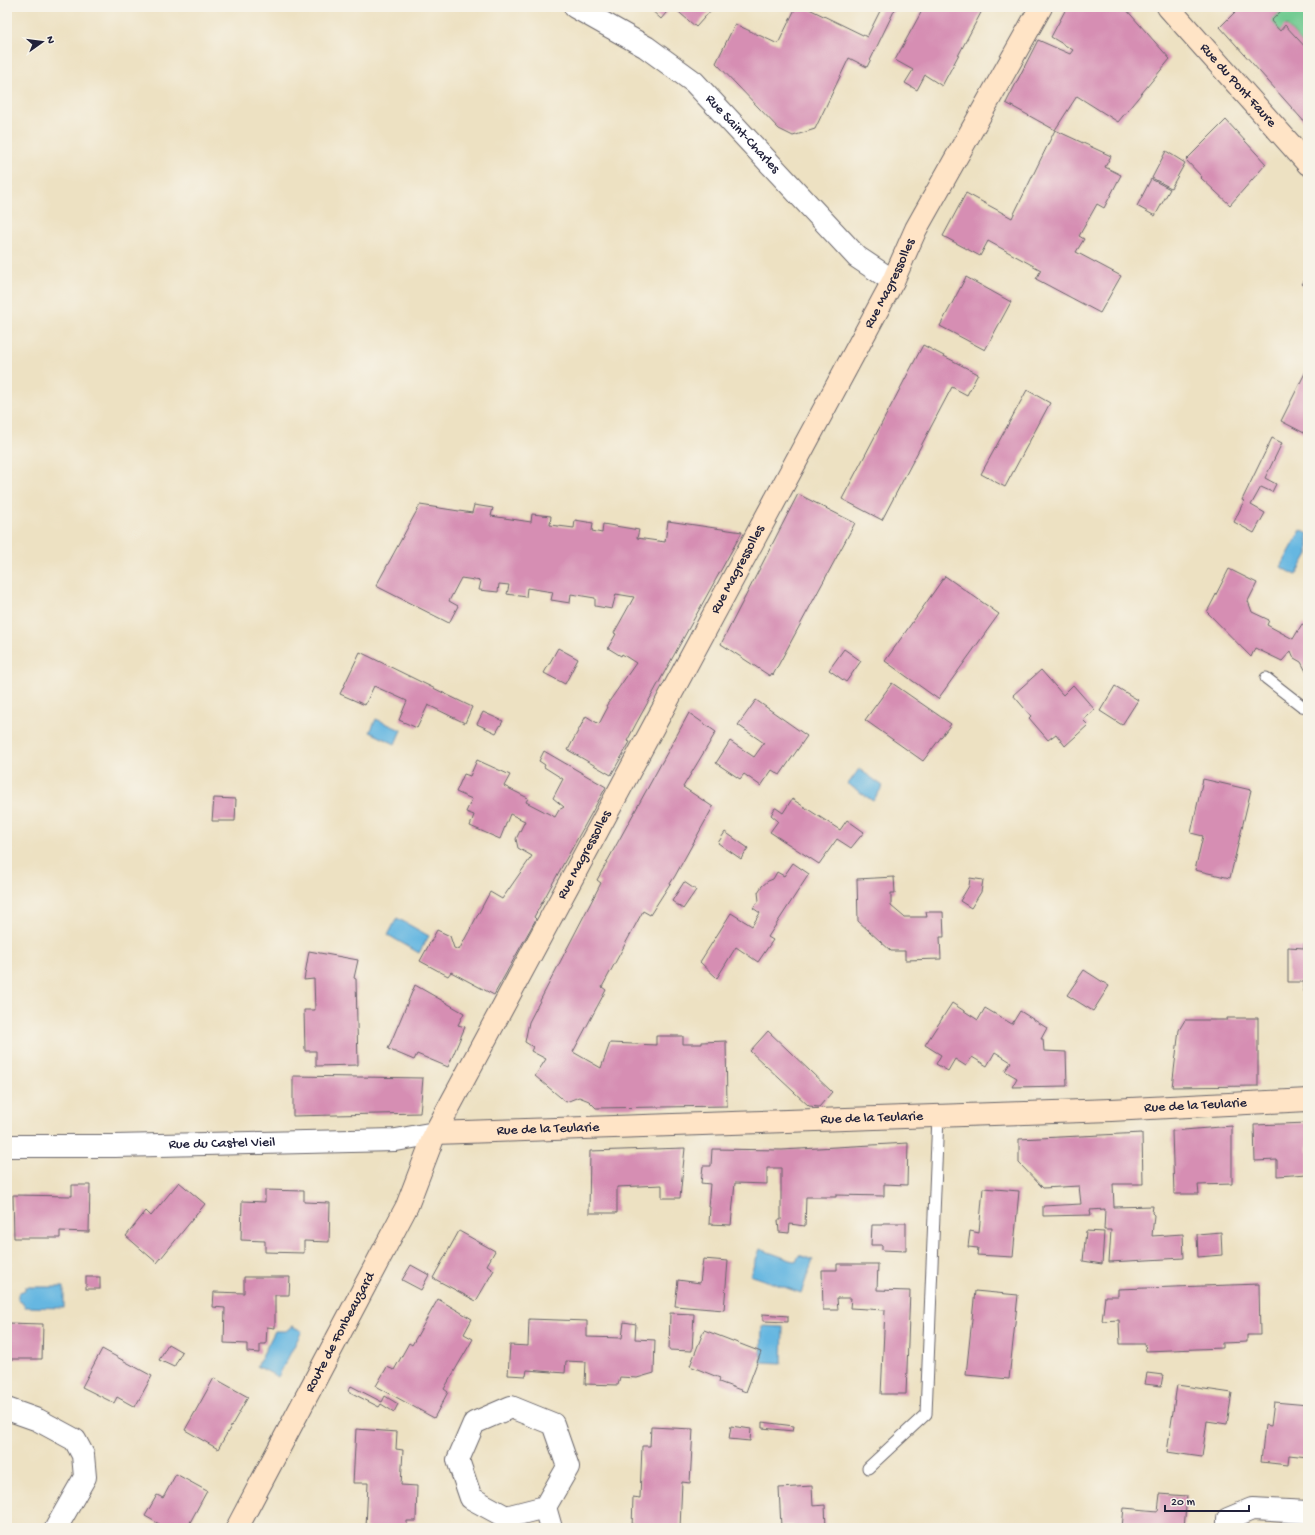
<svg xmlns="http://www.w3.org/2000/svg" width="1315" height="1535" font-family="'Gochi Hand',sans-serif">
<style>
.green{fill:#71ca91;stroke:#4a7666}
.water{fill:#66b7e1;stroke:#446c8e}
.building{fill:#d68eb3}
.lines{fill:none;stroke-linecap:round;stroke-linejoin:round}
.lane-casing{stroke:#69656a;stroke-width:13}
.street-casing{stroke:#69656a;stroke-width:24}
.secondary-casing{stroke:#69656a;stroke-width:24}
.lane{stroke:#fff;stroke-width:11}
.street{stroke:#fff;stroke-width:22}
.secondary{stroke:#ffe4c6;stroke-width:22}
.labels{text-anchor:middle;dominant-baseline:central;stroke-width:3.5;stroke-linejoin:round;paint-order:stroke}
.street-label{font-size:14px;fill:#22223b;stroke:#f7f3e8}
</style>
<rect width="100%" height="100%" fill="#f7f3e8"/>
<filter id="ink" filterUnits="userSpaceOnUse"><feTurbulence type="fractalNoise" baseFrequency=".025" numOctaves="2"/><feDisplacementMap in="SourceGraphic" scale="8" xChannelSelector="R" yChannelSelector="G"/><feConvolveMatrix kernelMatrix="1 2 1 2 8 2 1 2 1" color-interpolation-filters="sRGB"/></filter>
<filter id="wash" filterUnits="userSpaceOnUse"><feTurbulence type="fractalNoise" baseFrequency=".012" numOctaves="4" result="noise"/><feDisplacementMap in="SourceGraphic" scale="16" xChannelSelector="R" yChannelSelector="G"/><feGaussianBlur stdDeviation="0.9" result="paint"/><feColorMatrix in="noise" values="0 0 0 0 0 0 0 0 0 0 0 0 0 0 0 0 0 1.4 0 .05"/><feComposite in="paint" operator="in"/></filter>
<g filter="url(#wash)">
<rect width="100%" height="100%" fill="#ede1c2"/>
<!-- green -->
<path class="green" d="M1285 7H1299L1308 15V50L1286 25 1280 31 1271 21Z"/>
<!-- water -->
<g class="water">
<path d="M1301 530 1308 534V554L1296 575 1281 567Z"/>
<path d="M376 719 401 730 395 744 370 732Z"/>
<path d="M859 769 883 786 873 801 848 784Z"/>
<path d="M397 918 429 936 419 953 388 935Z"/>
<path d="M760 1249 796 1262 799 1255 813 1260 801 1293 750 1275Z"/>
<path d="M25 1287H64V1308L25 1307 24 1304 18 1300V1294L20 1292 25 1290Z"/>
<path d="M292 1326 302 1331 278 1377 257 1366 275 1331H286Z"/>
<path d="M762 1326 783 1327 782 1363 761 1362Z"/>
</g>
<g id="blocks">
<!-- building -->
<g class="building">
<path d="M648 7H671L661 19Z"/>
<path d="M673 7H710L712 9 696 27Z"/>
<path d="M796 7H805L867 37 882 7H896L867 67 849 58 815 129 793 136 779 129 716 63 735 24 778 44Z"/>
<path d="M924 7H984L942 86 925 75 917 90 905 83 913 70 895 60Z"/>
<path d="M1067 7H1124L1170 59 1118 122 1077 96 1055 130 1006 103 1038 40 1070 54 1073 50 1051 37Z"/>
<path d="M1240 7H1285L1271 21 1280 31 1285 25 1308 50V126L1220 27Z"/>
<path d="M1299 7H1308V15L1303 9Z"/>
<path d="M1226 120 1266 164 1230 205 1201 178 1202 177 1186 160Z"/>
<path d="M1055 130 1111 156 1105 167 1121 175 1104 208 1097 204 1079 236 1084 239 1076 252 1121 276 1100 313 1036 279 1041 270 988 241 980 256 943 236 966 193 1012 218Z"/>
<path d="M1166 151 1185 163 1171 188 1152 178Z"/>
<path d="M1151 179 1170 189 1155 216 1137 206Z"/>
<path d="M1308 276V289L1302 284Z"/>
<path d="M966 277 1011 302 985 350 940 326Z"/>
<path d="M923 345 978 374 967 395 952 387 882 520 842 499Z"/>
<path d="M1308 367V430L1306 434 1281 421Z"/>
<path d="M1027 390 1050 403 1005 487 981 474Z"/>
<path d="M1272 438 1282 443 1265 478 1276 484 1272 492 1261 487 1251 505 1265 513 1254 533 1234 522 1244 501 1242 500Z"/>
<path d="M798 494 855 523 773 675 772 673 770 676 721 644Z"/>
<path d="M420 505 472 513 474 505 493 508 491 516 531 522 532 514 551 516 550 525 574 528 575 520 593 523 592 531 602 533 603 524 639 530 637 538 665 542 668 521 742 532 637 722 627 741 630 742 611 775 568 750 586 716 599 724 608 707 606 706 636 663 622 654 621 656 608 648 616 634 614 633 634 597 616 594 612 609 595 606V598L571 594 570 603 551 600 553 592 527 588 526 597 507 594 509 585 499 584 498 592 479 590 481 581 461 578 449 601 458 606 449 623 376 586Z"/>
<path d="M1229 569 1257 583 1248 601 1252 612 1269 620 1267 625 1293 639 1302 624 1308 627V675L1301 662 1294 658 1291 651 1282 661 1255 648 1251 657 1207 612Z"/>
<path d="M945 576 999 614 938 699 885 661Z"/>
<path d="M558 648 578 659 565 684 544 673Z"/>
<path d="M844 649 861 661 846 682 829 670Z"/>
<path d="M360 652 472 707 465 723 428 705 417 728 399 720 407 701 374 686 365 705 340 694Z"/>
<path d="M1041 670 1063 695 1073 685 1095 710 1083 720 1088 725 1065 746 1056 734 1048 740 1029 718 1031 716 1013 695Z"/>
<path d="M892 683 951 724 923 761 865 720Z"/>
<path d="M1115 686 1138 700 1122 725 1100 711Z"/>
<path d="M756 700 807 736 780 775 772 770 761 786 744 774 740 779 716 763 730 741 754 757 764 743 738 725Z"/>
<path d="M483 712 503 721 496 733 477 724Z"/>
<path d="M689 713 716 732 683 787 713 807 675 876 650 915 643 911 602 987 606 990 573 1052 601 1068 610 1043 656 1045V1036H683V1044H702V1042L726 1041 727 1106 596 1108 589 1101 579 1097 566 1102 535 1076 546 1059 531 1051 533 1047 525 1042 529 1022 601 883 597 880Z"/>
<path d="M544 751 606 787 534 917 536 919 494 995 451 972 448 976 420 961 437 930 450 936 454 948 459 950 490 892 502 899 532 856 518 848 516 839 525 821 510 814 500 839 470 826 474 815 466 812 472 799 456 792 464 774 470 776 477 760 510 775 504 786 528 798 526 802 555 817 559 810 564 807 553 798 563 779 544 767 545 765 539 761Z"/>
<path d="M1203 779 1251 790 1230 878 1195 870 1203 836 1191 833Z"/>
<path d="M214 798 236 799 235 821H212Z"/>
<path d="M792 799 840 830 847 820 864 832 851 848 837 839 819 864 770 832 778 821 771 815 775 808H776L783 813Z"/>
<path d="M725 832 748 848 741 859 718 843Z"/>
<path d="M793 863 809 874 768 937 773 940 758 962 736 947 717 978 700 962 731 913 752 926 760 913 753 908 759 901 758 892 762 886 768 881 773 879 777 872 784 876Z"/>
<path d="M894 877 895 893H891V906L904 917H927L926 912H943L944 937H940L941 959 905 960V951H891L858 921 857 879Z"/>
<path d="M970 878 983 880 981 892 971 908 960 901 969 886Z"/>
<path d="M684 882 696 890 683 909 672 901Z"/>
<path d="M1308 935V992H1304V982H1288V947L1304 948 1305 936Z"/>
<path d="M309 951 358 960 354 978 356 979 358 1065 316 1066V1051H305L304 1010H315L314 979 304 980Z"/>
<path d="M1084 970 1109 986 1093 1011 1067 995Z"/>
<path d="M415 985 464 1013 458 1025 465 1027 448 1067 417 1054 414 1060 388 1049Z"/>
<path d="M952 1003 978 1020 985 1008 1012 1024 1020 1011 1047 1028 1041 1039H1043L1044 1051 1066 1052 1067 1086 1012 1087 1017 1078 1005 1071 1011 1062 995 1052 987 1066 972 1057 966 1066 955 1059 948 1071 936 1064 941 1055 925 1045Z"/>
<path d="M1227 1018H1258V1086L1172 1087 1179 1030 1185 1020H1227Z"/>
<path d="M768 1031 832 1092 819 1107 809 1106 750 1051Z"/>
<path d="M293 1076 423 1078 420 1113 293 1116Z"/>
<path d="M1308 1123V1174L1277 1176V1160L1255 1161 1254 1125Z"/>
<path d="M1232 1126V1184L1198 1185 1199 1194H1174L1172 1131Z"/>
<path d="M1142 1133 1143 1184H1113L1114 1207 1153 1206 1152 1213 1154 1215 1152 1236 1183 1234 1184 1258 1109 1262 1111 1230H1104L1105 1209 1090 1210 1091 1215 1043 1216V1206L1081 1204 1079 1186 1043 1188 1019 1163V1139Z"/>
<path d="M908 1143 907 1185 884 1184V1196L836 1195V1197H806L805 1226 790 1224 789 1233 779 1232 778 1220H781V1168H767V1184L735 1183 731 1225 709 1224 710 1207H708L710 1184 701 1183 703 1166H711L712 1149 782 1150Z"/>
<path d="M685 1148 680 1198H662V1185L617 1187V1213H589L590 1151Z"/>
<path d="M179 1182 205 1204 157 1263 126 1236 146 1211 151 1216Z"/>
<path d="M72 1185H90L89 1232 60 1231V1238H14L13 1195 72 1196Z"/>
<path d="M983 1188 1019 1191 1013 1257 977 1255 978 1248 968 1247 970 1231 979 1233Z"/>
<path d="M265 1190 304 1191V1202L330 1203 329 1242 304 1241V1253L265 1252V1241L241 1240 242 1201 265 1202Z"/>
<path d="M883 1223H906V1251L882 1250V1245H871L872 1225H882Z"/>
<path d="M459 1231 495 1251 487 1265 494 1270 476 1301 433 1278Z"/>
<path d="M1086 1231 1104 1232 1102 1264 1083 1261Z"/>
<path d="M1221 1232 1222 1255 1198 1257 1197 1234Z"/>
<path d="M703 1259 728 1261 724 1310 675 1306 678 1280 700 1283Z"/>
<path d="M837 1264H878L877 1290 910 1291 906 1394H881L885 1310 850 1308 851 1298H837L838 1310H823L822 1270H837Z"/>
<path d="M411 1265 429 1275 421 1290 402 1280Z"/>
<rect x="86" y="1277" width="14" height="12"/>
<path d="M244 1277H290L289 1295H275V1328L267 1327 266 1344H260V1353L247 1352V1344L224 1343 225 1308 213 1307 214 1292 244 1293Z"/>
<path d="M1259 1284 1260 1335H1247V1342L1222 1343V1348L1146 1351 1145 1344H1120L1119 1320 1102 1321 1105 1296H1118V1289Z"/>
<path d="M975 1291 1018 1295 1009 1379 966 1375Z"/>
<path d="M438 1299 472 1319 464 1334 473 1339 444 1389 448 1392 434 1418 376 1386 387 1367 394 1370 409 1343 412 1345Z"/>
<path d="M670 1313 694 1314 692 1351 669 1350Z"/>
<path d="M763 1314 788 1316V1322L763 1321Z"/>
<path d="M529 1319 587 1321V1337L622 1338 624 1322 636 1324 635 1339 655 1340 654 1373 637 1378 620 1377 618 1385 585 1384 586 1362 566 1361 565 1373 527 1370 526 1376 508 1375 510 1345 528 1346Z"/>
<path d="M7 1323 43 1324 42 1359H7Z"/>
<path d="M704 1330 761 1352 746 1392 719 1382 720 1378 690 1366Z"/>
<path d="M168 1344 182 1352 174 1367 159 1360Z"/>
<path d="M102 1349 152 1376 135 1407 117 1397 114 1403 82 1387Z"/>
<path d="M1147 1373 1163 1375 1161 1386 1145 1384Z"/>
<path d="M214 1378 248 1397 218 1449 185 1430Z"/>
<path d="M1177 1385 1232 1393 1227 1424 1207 1421 1202 1457 1167 1452Z"/>
<path d="M351 1386 382 1402 385 1396 398 1404 394 1412 381 1404 379 1407 348 1391Z"/>
<path d="M1274 1402 1308 1405V1457L1289 1455 1288 1465 1261 1462 1265 1425 1271 1426Z"/>
<path d="M762 1422 794 1426 793 1431 762 1428Z"/>
<path d="M731 1426 751 1429 750 1441 729 1439Z"/>
<path d="M651 1427 693 1429 690 1483 682 1482 680 1528H632L633 1497 640 1498 642 1446H650Z"/>
<path d="M356 1429 397 1432 396 1449 403 1450 401 1485 417 1486 416 1521H407V1528H366L368 1483H353Z"/>
<path d="M176 1474 207 1491 187 1528H159L161 1525 145 1516 157 1495 163 1498Z"/>
<path d="M812 1486 813 1506 825 1505 826 1528H793V1525L781 1527 779 1488Z"/>
<path d="M1160 1494 1187 1496 1184 1528 1122 1527 1124 1508 1158 1511Z"/>
</g>
</g>
</g>
<g filter="url(#ink)">
<use href="#blocks" fill-opacity="0" stroke="#69656a" stroke-width="1"/>
<g class="lines">
<defs>
<g id="lane">
<path d="M1266 678 1302 706 1308 707"/>
<path d="M868 1468 926 1414 938 1116"/>
</g>
<g id="street">
<path id="s1" d="M575 7 646 47 694 82 857 257 893 281"/>
<path id="s2" d="M7 1146H114L396 1140 435 1133"/>
<path d="M511 1407 553 1424 568 1467 545 1507 506 1517 471 1498 458 1460 474 1423Z"/>
<path d="M7 1409 38 1420 75 1440 83 1455 85 1477 56 1528"/>
<path d="M545 1507 551 1528"/>
<path d="M1228 1528V1519L1252 1509 1308 1512"/>
</g>
<g id="secondary">
<path id="s3" d="M1168 7 1308 164"/>
<path id="s4" d="M435 1133 1111 1110 1308 1100"/>
<path id="s5" d="M237 1528 407 1206 435 1133 893 281 916 229 1041 7"/>
</g>
</defs>
<!-- lane casing -->
<use href="#lane" class="lane-casing"/>
<!-- street casing -->
<use href="#street" class="street-casing"/>
<!-- secondary casing -->
<use href="#secondary" class="secondary-casing"/>
<!-- lane -->
<use href="#lane" class="lane"/>
<!-- street -->
<use href="#street" class="street"/>
<!-- secondary -->
<use href="#secondary" class="secondary"/>
</g>
</g>
<g class="labels">
<!-- street labels -->
<g class="street-label">
<text stroke="none"><textPath href="#s3" startOffset="105">Rue du Pont Faure</textPath></text>
<text stroke="none"><textPath href="#s1" startOffset="212">Rue Saint-Charles</textPath></text>
<text stroke="none"><textPath href="#s5" startOffset="1406">Rue Magressolles</textPath></text>
<text stroke="none"><textPath href="#s5" startOffset="1082">Rue Magressolles</textPath></text>
<text stroke="none"><textPath href="#s5" startOffset="758">Rue Magressolles</textPath></text>
<text stroke="none"><textPath href="#s4" startOffset="761">Rue de la Teularie</textPath></text>
<text stroke="none"><textPath href="#s4" startOffset="437">Rue de la Teularie</textPath></text>
<text stroke="none"><textPath href="#s4" startOffset="113">Rue de la Teularie</textPath></text>
<text stroke="none"><textPath href="#s2" startOffset="215">Rue du Castel Vieil</textPath></text>
<text stroke="none"><textPath href="#s5" startOffset="221">Route de Fonbeauzard</textPath></text>
</g>
</g>
<!-- margin -->
<rect width="1315" height="1535" fill="none" stroke="#f7f3e8" stroke-width="24"/>
<!-- north arrow -->
<g transform="translate(42 42) rotate(76)" stroke="#f7f3e8" stroke-width="3" paint-order="stroke">
<path d="M0-3L7 15L0 10L-7 15Z" fill="#22223b"/>
<text y="-6" font-size="11" font-weight="bold" text-anchor="middle" fill="#22223b">N</text>
</g>
<!-- scale -->
<path d="M1165 1505v6h84v-6" fill="none" stroke="#22223b" stroke-width="2"/>
<text x="1171" y="1505" font-size="12" fill="#22223b" stroke="#f7f3e8" stroke-width="3" paint-order="stroke">20 m</text>
</svg>
